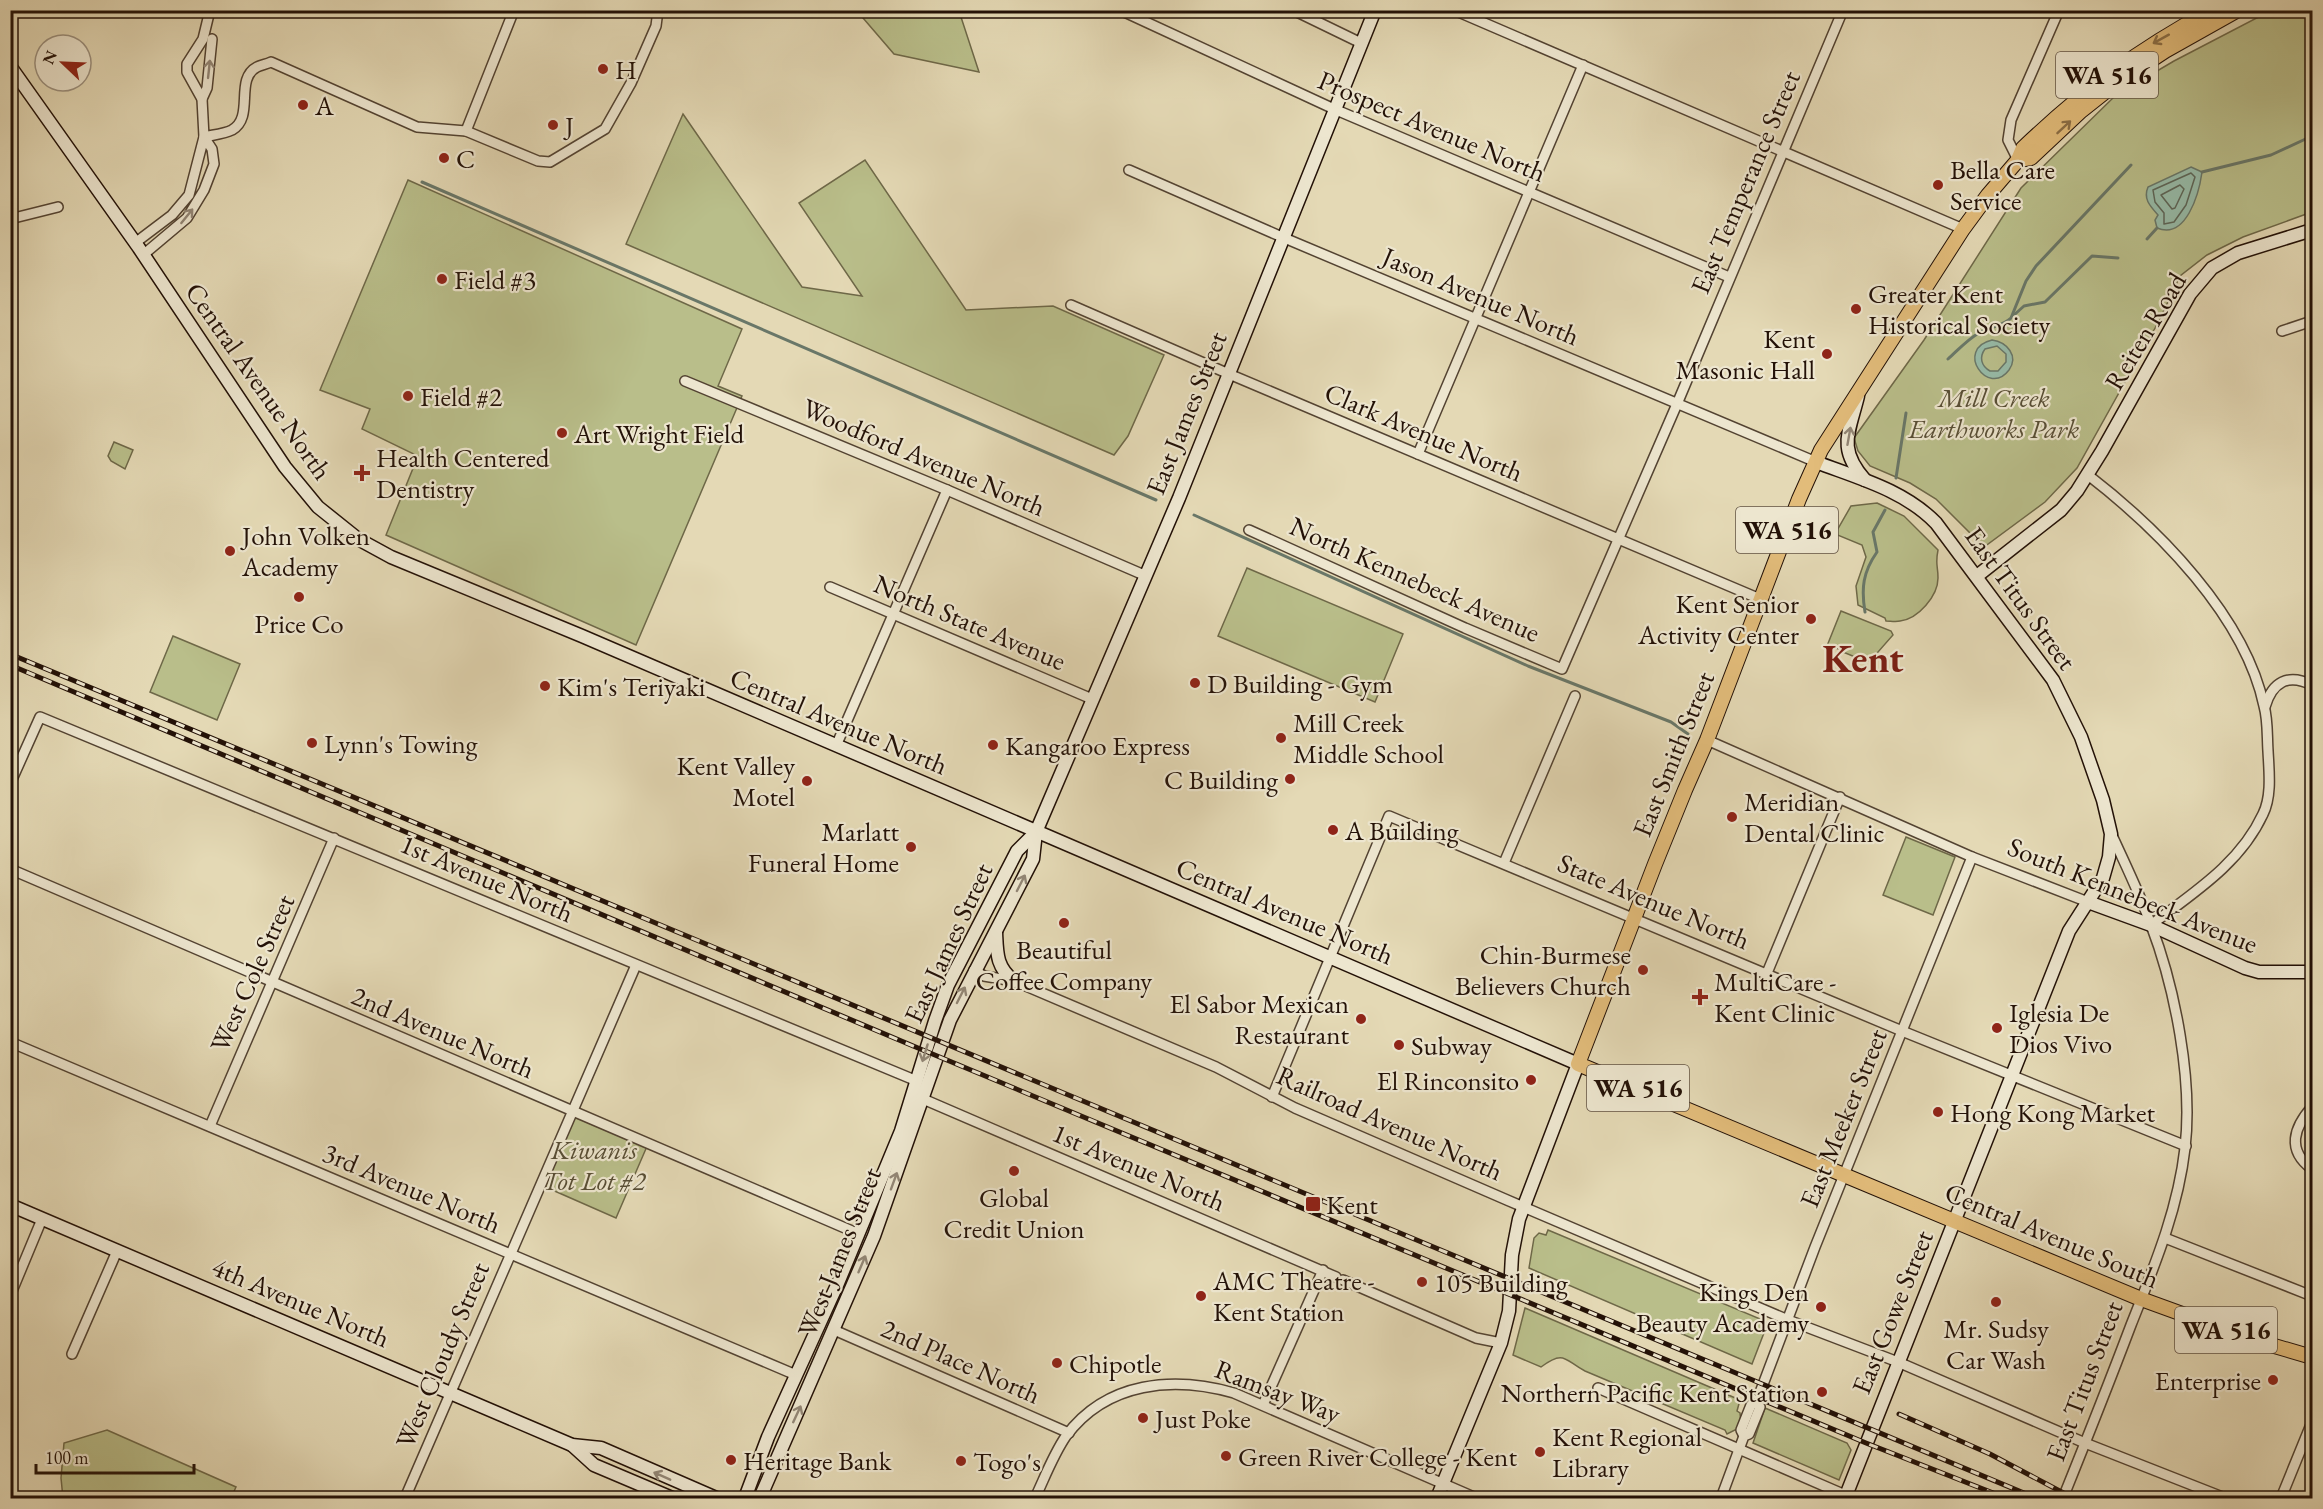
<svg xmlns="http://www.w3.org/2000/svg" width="2323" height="1509" font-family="'EB Garamond',serif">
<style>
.green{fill:#b9be8a;stroke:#6e6848;stroke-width:1.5}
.water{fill:#97bba8;stroke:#697768;stroke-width:1.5;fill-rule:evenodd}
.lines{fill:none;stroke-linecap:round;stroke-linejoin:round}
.shore{stroke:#5d6658;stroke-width:1.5}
.stream{stroke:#697768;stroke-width:3}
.street-casing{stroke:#534332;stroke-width:12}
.secondary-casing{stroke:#231107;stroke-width:15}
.primary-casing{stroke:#231107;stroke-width:16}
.street{stroke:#ede6cf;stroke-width:9}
.secondary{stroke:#ede6cf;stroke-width:12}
.primary{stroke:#e2bc7a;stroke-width:14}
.rail-casing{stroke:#231107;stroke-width:5}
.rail{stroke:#ede6cf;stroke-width:3;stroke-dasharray:9;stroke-linecap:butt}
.oneway{stroke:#8c6f46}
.oneway2{stroke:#928675}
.poi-dot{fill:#8f2418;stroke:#ede6cf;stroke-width:2}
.labels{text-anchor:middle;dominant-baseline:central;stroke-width:4.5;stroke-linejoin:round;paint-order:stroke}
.shield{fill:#ede6cf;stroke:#605143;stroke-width:1.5}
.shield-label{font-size:26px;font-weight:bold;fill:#231107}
.poi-label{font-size:27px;fill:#231107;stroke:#ede6cf;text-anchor:start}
.street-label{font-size:27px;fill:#231107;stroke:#ede6cf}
.park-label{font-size:27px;font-style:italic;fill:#584e35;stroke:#ede6cf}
.town-label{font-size:39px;font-weight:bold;fill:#7a1f14;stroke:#ede6cf}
</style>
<rect width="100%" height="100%" fill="#e4d9b5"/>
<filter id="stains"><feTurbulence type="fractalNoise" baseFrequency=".00333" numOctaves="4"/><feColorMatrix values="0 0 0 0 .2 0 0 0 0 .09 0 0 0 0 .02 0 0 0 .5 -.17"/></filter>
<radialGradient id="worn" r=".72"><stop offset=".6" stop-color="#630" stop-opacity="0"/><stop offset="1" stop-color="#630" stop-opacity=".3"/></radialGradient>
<!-- green -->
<g class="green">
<path d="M857 11H959L979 72 894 54Z"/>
<path d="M2270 11H2312V212L2243 237 2207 255 2180 276 2159 321 2077 468 2045 502 1984 547 1936 499 1910 483 1870 466 1858 451 1854 438 1924 340 2021 188 2116 95 2174 61Z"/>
<path d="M683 114 802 287 862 296 799 203 865 160 966 310 1053 306 1164 355 1128 436 1114 455 626 244Z"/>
<path d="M408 180 742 329 718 386 742 396 636 645 386 535 418 456 362 429 370 409 320 390Z"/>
<path d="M114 442 133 450 125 469 111 461 108 456Z"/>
<path d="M1877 503 1904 516 1938 550C1935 565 1938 565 1938 578 1938 596 1918 619 1900 621 1896 622 1890 621 1886 621L1885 618 1858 605 1856 586 1866 557 1862 545 1835 534 1851 506Z"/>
<path d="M1247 568 1403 634 1375 702 1218 636Z"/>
<path d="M1841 611 1891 631 1893 635 1871 660 1867 662 1843 652V650L1827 646Z"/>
<path d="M173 636 240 664 217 720 150 692Z"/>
<path d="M1906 837 1955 857 1933 915 1883 895Z"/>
<path d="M572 1112 648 1144 616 1218 541 1185Z"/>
<path d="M1548 1230 1765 1321 1767 1325 1752 1364 1529 1268 1534 1238 1539 1233 1546 1235Z"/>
<path d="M1525 1308 1740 1400 1737 1411 1740 1413 1741 1423 1739 1428 1727 1434 1725 1430 1585 1371C1565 1361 1565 1349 1541 1367L1513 1355Z"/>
<path d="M1765 1408 1847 1443 1851 1450 1839 1480 1753 1443Z"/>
<path d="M107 1430 236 1487 231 1498H63L61 1478 64 1443Z"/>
</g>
<!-- water -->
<g class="water">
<path d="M2191 167 2202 172C2199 194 2186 240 2157 228L2155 220 2158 215C2150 206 2143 199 2148 187Z"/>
<path d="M1992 340C2007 342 2019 356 2009 370 1988 398 1954 349 1992 340ZM1997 346 2006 354V362L1998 371H1990C1981 366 1979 357 1985 349Z"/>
</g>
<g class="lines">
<!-- shore -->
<g class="shore">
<path d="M2191 173 2195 177 2186 205 2174 222 2164 224V213L2155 202 2153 190Z"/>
<path d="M2180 185 2184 189 2175 208 2172 209 2161 195Z"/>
</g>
<!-- stream -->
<g class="stream">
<path d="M2202 172 2271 155 2312 136"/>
<path d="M422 182 1156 500"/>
<path d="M2147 239 2157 228"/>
<path d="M2014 315 2024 306 2045 302 2092 256 2118 258"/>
<path d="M1948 359C1958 350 1968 339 1979 333 1989 327 2003 326 2011 318L2026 281 2036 266 2131 165"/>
<path d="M1896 478 1906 413"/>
<path d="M1194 515 1528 666 1671 722 1688 734"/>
<path d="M1865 612C1861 588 1863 572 1877 552L1873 532 1885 510"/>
</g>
<defs>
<g id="street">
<path d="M210 10 203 39 187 64V72L202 99 204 137C212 135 224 134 232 130 255 117 234 79 257 67 261 65 267 64 271 62L417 127 466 131 538 161 550 162 605 129 631 83 656 26 658 10"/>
<path d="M1120 10 1334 109 1729 277"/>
<path d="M1293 10 1361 43"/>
<path d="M1454 10 1963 229"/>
<path d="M2182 10 2198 18"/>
<path d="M202 99 207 88 212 39"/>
<path d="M466 131 514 10"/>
<path d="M2018 160 2008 140 2011 120 2059 10"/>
<path d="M1129 170 1282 237 1816 462"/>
<path d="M10 219 58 207"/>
<path d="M135 243 172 215 189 195 204 137 212 149 214 164 204 190 187 218 143 255"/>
<path d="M1071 305 1229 374 1760 599"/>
<path d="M2282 331 2312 321"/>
<path d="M685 381 947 490 1144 575"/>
<path d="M1418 454 1583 65"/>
<path d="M2088 475C2158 529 2245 616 2264 706 2268 720 2267 736 2268 751 2269 771 2272 796 2263 814 2240 864 2193 893 2151 925"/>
<path d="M1249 530 1465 628 1562 669 1677 404 1843 10"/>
<path d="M830 587 1092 699"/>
<path d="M2265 707C2272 682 2288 673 2312 685"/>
<path d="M1707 740 1972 857 2088 902"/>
<path d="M836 746 947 490"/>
<path d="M10 784 40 717 917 1081"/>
<path d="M1504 863 1575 696"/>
<path d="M10 869 859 1234"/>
<path d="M974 970 984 976 1014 981 1216 1067 1295 1108 1507 1200 1788 1320 1898 1362 2085 1443 2225 1498"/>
<path d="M1767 973 1840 797"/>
<path d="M10 1042 796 1375"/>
<path d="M1272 1097 1389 816 1902 1031 2186 1146"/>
<path d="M923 1099 1336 1277"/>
<path d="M2312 1107C2294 1127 2286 1150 2312 1169"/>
<path d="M210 1126 334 838"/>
<path d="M2165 1238 2312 1296"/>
<path d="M1343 1280 1476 1338 1501 1343"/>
<path d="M10 1296 42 1219"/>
<path d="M834 1330 1069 1433"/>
<path d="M72 1354 117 1251"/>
<path d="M1598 1388 1852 1498"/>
<path d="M1263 1405 1323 1270"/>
<path d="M1744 1436 1741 1430 1751 1405 1756 1403"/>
<path d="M405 1498 636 965"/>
<path d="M1035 1498C1045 1477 1053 1455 1066 1436 1107 1381 1174 1376 1234 1393L1476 1498"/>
<path d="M1721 1498 1744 1436 1749 1434 1760 1407 1756 1403 1815 1247 1972 857"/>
<path d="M2063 1498C2086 1441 2109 1383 2131 1325 2154 1267 2178 1210 2185 1148 2193 1080 2175 988 2151 925 2140 894 2125 864 2111 833"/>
<path d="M2281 1498 2312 1422"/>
</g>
<g id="secondary">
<path d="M10 66 139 248 285 467 318 507 358 539 391 557 582 636 1578 1064 1519 1219 1512 1255 1509 1311 1501 1343 1437 1498"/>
<path d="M1858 396C1849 433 1837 448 1865 480"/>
<path d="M1816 462C1858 478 1904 490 1936 523L2053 680 2081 737 2103 800 2111 834 2109 857 2103 878 2069 931 1845 1498"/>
<path d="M1977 576 2061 510 2077 491 2102 451 2190 294 2212 268 2238 253 2312 230"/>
<path d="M2088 902 2151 925 2245 968 2259 972H2312"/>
<path d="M996 932C997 953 996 967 1014 981"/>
<path d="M10 1205 572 1445 601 1448 716 1498"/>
<path d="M572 1445 594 1465 672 1498"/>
<path d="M745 1498 768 1437 838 1283 901 1131 935 1021 948 985 1017 851 1036 832"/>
<path d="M760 1498 874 1236 950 1020 1033 859 1036 832 1179 498 1375 10"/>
</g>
<g id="primary">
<path d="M2212 10C2138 50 2084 90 2023 148L2018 160 1988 195 1963 229 1821 450 1799 499 1707 740 1685 790 1655 864 1578 1064 2141 1299 2254 1340 2312 1357"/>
<path d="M2018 160 2031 158 2081 111 2115 84 2165 51 2238 10"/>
</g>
</defs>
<!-- street casing -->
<use href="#street" class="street-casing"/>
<!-- secondary casing -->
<use href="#secondary" class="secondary-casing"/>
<!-- primary casing -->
<use href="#primary" class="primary-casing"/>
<!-- street -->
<use href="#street" class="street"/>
<!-- secondary -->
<use href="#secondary" class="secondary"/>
<!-- primary -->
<use href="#primary" class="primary"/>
<defs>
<g id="rail">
<path d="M10 654 2036 1498"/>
<path d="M10 665 918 1048 1866 1443 2006 1498"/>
<path d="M1899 1414 1990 1454 2073 1498"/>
</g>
</defs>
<!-- rail casing -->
<use href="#rail" class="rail-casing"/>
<!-- rail -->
<use href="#rail" class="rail"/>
</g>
<!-- one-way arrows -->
<defs><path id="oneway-shaft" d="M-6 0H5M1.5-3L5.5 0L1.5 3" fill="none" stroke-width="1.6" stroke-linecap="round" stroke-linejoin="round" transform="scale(1.5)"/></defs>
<g class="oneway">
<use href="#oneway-shaft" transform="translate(2161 39) rotate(151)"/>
<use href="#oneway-shaft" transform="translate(2064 127) rotate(-43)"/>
</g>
<g class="oneway2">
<use href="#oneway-shaft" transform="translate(209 69) rotate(-84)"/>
<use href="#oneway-shaft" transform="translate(187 216) rotate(-51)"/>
<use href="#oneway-shaft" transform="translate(1849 436) rotate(-80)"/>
<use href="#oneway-shaft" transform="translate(1021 883) rotate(-63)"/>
<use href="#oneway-shaft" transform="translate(961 995) rotate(-63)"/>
<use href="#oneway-shaft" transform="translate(925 1053) rotate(107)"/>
<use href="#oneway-shaft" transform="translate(894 1181) rotate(-70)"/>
<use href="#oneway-shaft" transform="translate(862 1264) rotate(-67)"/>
<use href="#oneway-shaft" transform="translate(797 1414) rotate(-65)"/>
<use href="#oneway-shaft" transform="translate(662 1476) rotate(-156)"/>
</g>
<!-- markers -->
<g class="poi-dot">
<circle cx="603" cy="69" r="6"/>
<circle cx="303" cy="105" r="6"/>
<circle cx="553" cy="125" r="6"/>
<circle cx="444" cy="158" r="6"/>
<circle cx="1938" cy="185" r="6"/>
<circle cx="442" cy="279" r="6"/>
<circle cx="1856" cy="309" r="6"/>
<circle cx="1827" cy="354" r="6"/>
<circle cx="408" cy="396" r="6"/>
<circle cx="562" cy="433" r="6"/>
<path d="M359 464h6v6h6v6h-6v6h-6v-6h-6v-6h6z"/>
<circle cx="230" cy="551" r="6"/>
<circle cx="299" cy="597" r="6"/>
<circle cx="1811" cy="619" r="6"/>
<circle cx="1195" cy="683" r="6"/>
<circle cx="545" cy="686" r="6"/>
<circle cx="1281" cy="738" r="6"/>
<circle cx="312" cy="743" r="6"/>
<circle cx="993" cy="745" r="6"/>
<circle cx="1290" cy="779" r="6"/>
<circle cx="807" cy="781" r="6"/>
<circle cx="1732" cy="817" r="6"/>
<circle cx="1333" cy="830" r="6"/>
<circle cx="911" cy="847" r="6"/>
<circle cx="1064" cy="923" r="6"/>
<circle cx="1643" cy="970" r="6"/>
<path d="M1697 988h6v6h6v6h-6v6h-6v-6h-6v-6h6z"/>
<circle cx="1361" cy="1019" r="6"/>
<circle cx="1997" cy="1028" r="6"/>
<circle cx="1399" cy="1045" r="6"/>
<circle cx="1531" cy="1080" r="6"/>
<circle cx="1938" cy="1112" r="6"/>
<circle cx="1014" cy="1171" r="6"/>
<rect x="1305" y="1196" width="16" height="16" rx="3"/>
<circle cx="1422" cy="1282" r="6"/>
<circle cx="1201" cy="1296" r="6"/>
<circle cx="1996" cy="1302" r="6"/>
<circle cx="1821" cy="1307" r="6"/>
<circle cx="1057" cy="1363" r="6"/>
<circle cx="2273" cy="1380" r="6"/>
<circle cx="1822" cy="1392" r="6"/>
<circle cx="1143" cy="1418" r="6"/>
<circle cx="1540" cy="1452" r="6"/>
<circle cx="1226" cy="1456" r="6"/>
<circle cx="731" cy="1460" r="6"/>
<circle cx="961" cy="1461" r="6"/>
</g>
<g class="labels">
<!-- shield labels -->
<g class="shield">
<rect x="2056" y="52" width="102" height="46" rx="4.5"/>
<rect x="1736" y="507" width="102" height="46" rx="4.5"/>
<rect x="1587" y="1065" width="102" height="46" rx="4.5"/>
<rect x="2175" y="1307" width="102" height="46" rx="4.5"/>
</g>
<g class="shield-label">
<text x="2107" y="75">WA 516</text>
<text x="1787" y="530">WA 516</text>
<text x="1638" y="1088">WA 516</text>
<text x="2226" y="1330">WA 516</text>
</g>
<!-- poi labels -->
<g class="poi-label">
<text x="615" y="69">H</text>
<text x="315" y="105">A</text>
<text x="565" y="125">J</text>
<text x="456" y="158">C</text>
<text x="1950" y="169">Bella Care<tspan x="1950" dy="31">Service</tspan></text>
<text x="454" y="279">Field #3</text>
<text x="1868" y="293">Greater Kent<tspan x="1868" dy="31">Historical Society</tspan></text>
<text x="1815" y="338" text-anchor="end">Kent<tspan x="1815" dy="31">Masonic Hall</tspan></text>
<text x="420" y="396">Field #2</text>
<text x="574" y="433">Art Wright Field</text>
<text x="376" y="457">Health Centered<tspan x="376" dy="31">Dentistry</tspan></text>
<text x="242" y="535">John Volken<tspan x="242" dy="31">Academy</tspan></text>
<text x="1799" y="603" text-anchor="end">Kent Senior<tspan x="1799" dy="31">Activity Center</tspan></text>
<text x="299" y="623" text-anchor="middle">Price Co</text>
<text x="1207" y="683">D Building - Gym</text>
<text x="557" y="686">Kim's Teriyaki</text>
<text x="1293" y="722">Mill Creek<tspan x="1293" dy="31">Middle School</tspan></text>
<text x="324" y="743">Lynn's Towing</text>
<text x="1005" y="745">Kangaroo Express</text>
<text x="795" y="765" text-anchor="end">Kent Valley<tspan x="795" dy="31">Motel</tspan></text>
<text x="1278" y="779" text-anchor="end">C Building</text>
<text x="1744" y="801">Meridian<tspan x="1744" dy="31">Dental Clinic</tspan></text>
<text x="1345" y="830">A Building</text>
<text x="899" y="831" text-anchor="end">Marlatt<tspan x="899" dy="31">Funeral Home</tspan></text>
<text x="1064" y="949" text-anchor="middle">Beautiful<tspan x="1064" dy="31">Coffee Company</tspan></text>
<text x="1631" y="954" text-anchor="end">Chin-Burmese<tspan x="1631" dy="31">Believers Church</tspan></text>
<text x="1714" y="981">MultiCare -<tspan x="1714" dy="31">Kent Clinic</tspan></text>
<text x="1349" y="1003" text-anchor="end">El Sabor Mexican<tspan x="1349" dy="31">Restaurant</tspan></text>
<text x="2009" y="1012">Iglesia De<tspan x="2009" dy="31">Dios Vivo</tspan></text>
<text x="1411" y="1045">Subway</text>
<text x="1519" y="1080" text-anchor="end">El Rinconsito</text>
<text x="1950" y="1112">Hong Kong Market</text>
<text x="1014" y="1197" text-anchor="middle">Global<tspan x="1014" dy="31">Credit Union</tspan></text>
<text x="1326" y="1204">Kent</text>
<text x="1213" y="1280">AMC Theatre -<tspan x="1213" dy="31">Kent Station</tspan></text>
<text x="1434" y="1282">105 Building</text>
<text x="1809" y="1291" text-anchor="end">Kings Den<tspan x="1809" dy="31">Beauty Academy</tspan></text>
<text x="1996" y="1328" text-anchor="middle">Mr. Sudsy<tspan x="1996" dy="31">Car Wash</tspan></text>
<text x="1069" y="1363">Chipotle</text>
<text x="2261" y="1380" text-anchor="end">Enterprise</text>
<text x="1810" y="1392" text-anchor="end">Northern Pacific Kent Station</text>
<text x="1155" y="1418">Just Poke</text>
<text x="1552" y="1436">Kent Regional<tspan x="1552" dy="31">Library</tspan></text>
<text x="1238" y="1456">Green River College - Kent</text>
<text x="743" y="1460">Heritage Bank</text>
<text x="973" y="1461">Togo's</text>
</g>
<!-- street labels -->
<g class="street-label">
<text transform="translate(1432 126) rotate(23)">Prospect Avenue North</text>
<text transform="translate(1745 182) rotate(-67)">East Temperance Street</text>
<text transform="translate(1481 296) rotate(23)">Jason Avenue North</text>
<text transform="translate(2145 331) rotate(-59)">Reiten Road</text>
<text transform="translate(259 381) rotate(55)">Central Avenue North</text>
<text transform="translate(1186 413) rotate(-68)">East James Street</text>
<text transform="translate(1424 432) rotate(23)">Clark Avenue North</text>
<text transform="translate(924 457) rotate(23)">Woodford Avenue North</text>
<text transform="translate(1415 579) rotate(24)">North Kennebeck Avenue</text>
<text transform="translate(2021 598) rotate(54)">East Titus Street</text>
<text transform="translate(970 622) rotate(23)">North State Avenue</text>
<text transform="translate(839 721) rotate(23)">Central Avenue North</text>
<text transform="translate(1673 754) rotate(-68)">East Smith Street</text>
<text transform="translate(487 878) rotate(23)">1st Avenue North</text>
<text transform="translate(2133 895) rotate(22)">South Kennebeck Avenue</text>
<text transform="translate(1654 901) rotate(23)">State Avenue North</text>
<text transform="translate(1285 911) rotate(23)">Central Avenue North</text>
<text transform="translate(948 943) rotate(-65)">East James Street</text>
<text transform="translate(252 973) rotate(-66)">West Cole Street</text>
<text transform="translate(443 1032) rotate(23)">2nd Avenue North</text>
<text transform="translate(1843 1118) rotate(-68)">East Meeker Street</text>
<text transform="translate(1390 1123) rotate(24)">Railroad Avenue North</text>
<text transform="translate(1139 1167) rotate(23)">1st Avenue North</text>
<text transform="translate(412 1188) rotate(23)">3rd Avenue North</text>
<text transform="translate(2052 1235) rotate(23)">Central Avenue South</text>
<text transform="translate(839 1252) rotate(-68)">West James Street</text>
<text transform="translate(301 1302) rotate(23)">4th Avenue North</text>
<text transform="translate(1892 1312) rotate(-68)">East Gowe Street</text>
<text transform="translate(442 1355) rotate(-67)">West Cloudy Street</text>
<text transform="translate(961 1361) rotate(24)">2nd Place North</text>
<text transform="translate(2084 1381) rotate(-69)">East Titus Street</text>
<text transform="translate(1278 1391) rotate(21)">Ramsay Way</text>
</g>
<!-- park labels -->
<g class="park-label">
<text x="1994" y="397">Mill Creek<tspan x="1994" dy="31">Earthworks Park</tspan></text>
<text x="594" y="1149">Kiwanis<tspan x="594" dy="31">Tot Lot #2</tspan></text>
</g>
<!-- town labels -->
<g class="town-label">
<text x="1863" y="658">Kent</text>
</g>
</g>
<!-- margin -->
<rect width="2323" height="1509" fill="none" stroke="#e4d9b5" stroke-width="36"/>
<rect x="12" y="12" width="2299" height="1485" fill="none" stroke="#231107" stroke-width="3"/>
<rect x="18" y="18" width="2287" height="1473" fill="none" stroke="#231107" stroke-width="1.5"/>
<!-- north arrow -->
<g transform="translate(63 63) rotate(293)"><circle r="28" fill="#ede6cf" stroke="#9c917f" stroke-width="1.5"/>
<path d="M0-4.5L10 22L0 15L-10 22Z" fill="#8f2418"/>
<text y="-9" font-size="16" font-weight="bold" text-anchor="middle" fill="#231107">N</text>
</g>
<!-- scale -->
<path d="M36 1464v9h158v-9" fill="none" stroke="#231107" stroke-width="3"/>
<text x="45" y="1464" font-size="18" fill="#231107" stroke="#ede6cf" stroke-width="4.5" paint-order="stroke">100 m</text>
<rect width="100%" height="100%" filter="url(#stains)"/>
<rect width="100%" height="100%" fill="url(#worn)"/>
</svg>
